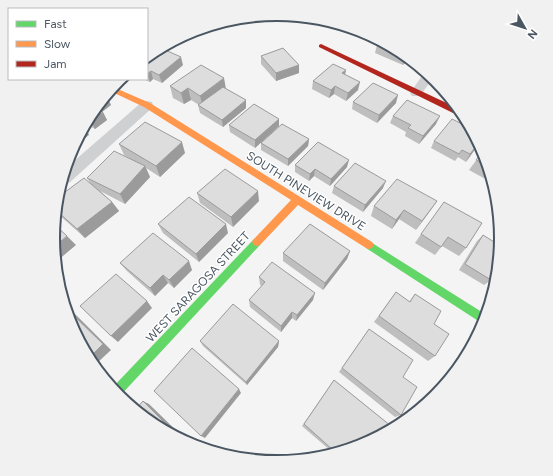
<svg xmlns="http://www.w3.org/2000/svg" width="553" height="476" font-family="Figtree,sans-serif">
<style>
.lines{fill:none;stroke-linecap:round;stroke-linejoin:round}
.street{fill:#ced0d2;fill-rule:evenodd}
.fast{fill:#63d668;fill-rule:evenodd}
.slow{fill:#ff974d;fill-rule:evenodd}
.jam{fill:#b3261e;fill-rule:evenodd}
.wall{fill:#bebebf}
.shaded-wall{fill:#9b9b9b}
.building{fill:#ddddde;stroke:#9b9b9b}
.labels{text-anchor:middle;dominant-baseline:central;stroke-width:3;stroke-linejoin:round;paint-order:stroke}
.street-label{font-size:12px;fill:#4a5661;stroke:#fff}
.rim{fill:none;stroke:#4a5661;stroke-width:2}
</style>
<rect width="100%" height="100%" fill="#f4f4f4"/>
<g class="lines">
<!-- street -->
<g class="street">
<path d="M424 73 433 78 420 96H412L410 93Z"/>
<path d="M147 101 152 102 153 105 152 108 69 183 63 184 66 168 142 102Z"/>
</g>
<!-- fast -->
<g class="fast">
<path d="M257 238 260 239 262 242 260 245 119 397 118 396 112 388 254 239Z"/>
<path d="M369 241 485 314 483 324 366 248 364 245 366 242Z"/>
</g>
<!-- slow -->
<path class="slow" d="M113 87 150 103 372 242 374 245 372 248 369 249 366 248 298 205 260 245 257 246 254 245 252 242 254 239 291 200 144 107 110 91Z"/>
<!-- jam -->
<path class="jam" d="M321 44 453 106 457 113H453L319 47V45Z"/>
</g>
<!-- wall -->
<g class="wall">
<path d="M326 24 335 26 334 27Z"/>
<path d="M346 28 362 31 372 38 369 41 345 31Z"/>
<path d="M379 43 407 61 403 65 375 53 377 45Z"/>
<path d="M261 56 299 65V73L276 81 261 64Z"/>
<path d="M147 60 183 65 162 83 153 79 150 82 143 79H147Z"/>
<path d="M346 70 345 75 358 90 346 101 334 94 329 98 312 89 313 81Z"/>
<path d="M170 86 226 89 246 108 223 127 200 113 198 105H199L191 100 184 104 173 98Z"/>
<path d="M107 97 111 105 102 112 107 120 95 129 88 125Z"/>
<path d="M353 102 396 103 377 123 352 109Z"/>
<path d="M393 116 436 124 419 144 405 136 406 132 390 123Z"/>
<path d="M279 119V126L255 148 230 132 229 125Z"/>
<path d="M466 126 478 145 466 162 458 157 455 161 431 148 434 141Z"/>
<path d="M309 139 308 146 288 166 261 150V143Z"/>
<path d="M119 144 185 153 160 177 146 168 150 177 125 204 100 191 112 202 119 211 85 238 57 213 61 195 91 184 87 178 134 161 124 155Z"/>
<path d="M483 151 484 152 489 181 469 170Z"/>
<path d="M295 165 347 167 330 186 314 176 309 181 295 172Z"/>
<path d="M334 186 383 188 363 212 332 193Z"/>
<path d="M197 193 259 201 233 227 200 203Z"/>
<path d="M437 201 430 211 416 230 399 219 392 229 371 216 374 206Z"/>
<path d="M482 223 466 248 459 256 442 246 435 255 415 243 421 234Z"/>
<path d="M158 224 228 233 199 262 163 233Z"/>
<path d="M483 235 499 245 493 278 492 277 491 280 484 285 459 270 477 241Z"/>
<path d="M350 251 347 259 323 290 283 261V253Z"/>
<path d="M120 263 192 270 174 288 168 283 155 296 127 271Z"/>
<path d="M259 277 313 300 296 321 292 318 281 332 250 307 249 300 262 286 260 285Z"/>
<path d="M396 292 409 302 415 294 434 324 435 356 428 361 374 322Z"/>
<path d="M369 329 403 377 401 415 395 417 339 372Z"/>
<path d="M200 341H279L278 347 247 385 203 346Z"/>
<path d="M334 380 391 426 362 445 331 451 302 426Z"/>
</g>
<!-- shaded-wall -->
<g class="shaded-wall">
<path d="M370 36 372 38 369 41Z"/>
<path d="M181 57 183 65 162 83 159 75Z"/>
<path d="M405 60 407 61 403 65Z"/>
<path d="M299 65V73L276 81V73Z"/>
<path d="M346 70 344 78 342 73Z"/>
<path d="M151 71 153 79 150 82 147 74Z"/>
<path d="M224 78 226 89 203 107 200 96Z"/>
<path d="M360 82 358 90 346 101 348 93Z"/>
<path d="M335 86 334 94 329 98 331 90Z"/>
<path d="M188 88 191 100 184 104 181 93Z"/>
<path d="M398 95 396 103 377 123 379 115Z"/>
<path d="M107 97 111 105 98 115 96 112Z"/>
<path d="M246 100V108L223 127 222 120Z"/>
<path d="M103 112 107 120 95 129 91 121Z"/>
<path d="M440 116 436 124 419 144 423 136Z"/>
<path d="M279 119V126L255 148V140Z"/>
<path d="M86 128 89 135 73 147Z"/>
<path d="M309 139 308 146 288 166V159Z"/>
<path d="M182 142 185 153 160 177 156 166Z"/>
<path d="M478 144V145L466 162 470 154Z"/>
<path d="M349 160 347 167 330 186 331 179Z"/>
<path d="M145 166 150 177 125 204 120 194Z"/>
<path d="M315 169 314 176 309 181 310 174Z"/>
<path d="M386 181 383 188 363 212 365 205Z"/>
<path d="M258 191 259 201 233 227 231 217Z"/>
<path d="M437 201 430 211 416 230 422 221Z"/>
<path d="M112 202 119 211 85 238 77 229Z"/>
<path d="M404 210 399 219 392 229 396 220Z"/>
<path d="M226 224 228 233 199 262 196 254Z"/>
<path d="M67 236 76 245 57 261 54 247Z"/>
<path d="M350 251 347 259 323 290 325 283Z"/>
<path d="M189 261 192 270 174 288 169 280Z"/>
<path d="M163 275 168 283 155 296 150 288Z"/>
<path d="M315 293 313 300 296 321 297 315Z"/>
<path d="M147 301 152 308 118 342 111 336Z"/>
<path d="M66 307 74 313 111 350 96 364 91 356Z"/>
<path d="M292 312V318L281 332V326Z"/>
<path d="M279 341 278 347 247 385 246 382Z"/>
<path d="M239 389 241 393 205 438 201 436Z"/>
<path d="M143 401 149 404 188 442 187 443 180 438Z"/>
</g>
<!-- building -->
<g class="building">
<path d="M379 43 393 51 377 45Z"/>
<path d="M283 48 299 65 276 73 261 56Z"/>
<path d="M163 49 181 57 159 75 151 71 147 74V60Z"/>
<path d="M333 64 346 70 342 73 360 82 348 93 335 86 331 90 313 81Z"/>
<path d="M201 65 224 78 200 96 188 88 181 93 170 86Z"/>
<path d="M373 83 398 95 379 115 353 102Z"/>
<path d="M223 87 246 100 222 120 198 105Z"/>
<path d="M407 100 440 116 423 136 408 128 411 125 393 116Z"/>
<path d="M254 104 279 119 255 140 229 125Z"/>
<path d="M98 110 103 112 91 121Z"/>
<path d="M452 119 466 126 478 144 470 154 462 150 459 154 434 141Z"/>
<path d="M145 122 182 142 156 166 119 144Z"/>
<path d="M282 124 309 139 288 159 261 143Z"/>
<path d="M318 142 349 160 331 179 315 169 310 174 295 165Z"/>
<path d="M114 151 145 166 120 194 87 178Z"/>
<path d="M483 151 484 152 486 165 476 160Z"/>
<path d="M355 163 386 181 365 205 334 186Z"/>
<path d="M225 169 258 191 231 217 197 193Z"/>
<path d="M84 178 112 202 77 229 58 212 61 195Z"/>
<path d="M397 179 437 201 422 221 404 210 396 220 374 206Z"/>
<path d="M189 197 226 224 196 254 158 224Z"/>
<path d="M444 202 482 223 466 248 448 237 441 247 421 234Z"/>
<path d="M310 224 350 251 325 283 283 253Z"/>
<path d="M55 225 67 236 54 247 52 238Z"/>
<path d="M153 233 189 261 169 280 163 275 150 288 120 263Z"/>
<path d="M483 235 499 245 493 275 491 280 465 264Z"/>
<path d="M272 262 315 293 297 315 292 312 281 326 249 300 265 282 259 277Z"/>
<path d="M116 274 147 301 111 336 80 306Z"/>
<path d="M396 292 410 302 415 294 441 311 434 324 449 334 435 356 379 316Z"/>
<path d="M233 304 279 341 246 382 200 341Z"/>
<path d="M66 308 103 344 91 356 69 324Z"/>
<path d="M369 329 413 360 403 377 417 387 401 415 342 368Z"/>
<path d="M192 348 239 389 201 436 154 391Z"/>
<path d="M334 380 391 426 366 442 364 441 362 445 334 451 304 424Z"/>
<path d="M143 401 180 438 136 409Z"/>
</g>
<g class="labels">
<!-- street labels -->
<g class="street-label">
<text transform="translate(306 191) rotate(32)">SOUTH PINEVIEW DRIVE</text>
<text transform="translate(198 287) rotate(-47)">WEST SARAGOSA STREET</text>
</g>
</g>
<!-- crop -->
<path d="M0 0H553V476H0ZM60 238a217 217 0 1 1 434 0a217 217 0 1 1-434 0Z" fill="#f1f1f2" fill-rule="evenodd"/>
<path class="rim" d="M60 238a217 217 0 1 1 434 0a217 217 0 1 1-434 0Z"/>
<!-- legend -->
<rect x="8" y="8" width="140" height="72" fill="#ffffff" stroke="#b7bbc0"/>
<rect x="16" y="21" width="20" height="6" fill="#63d668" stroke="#b7bbc0"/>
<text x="44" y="28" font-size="12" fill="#4a5661">Fast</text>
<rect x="16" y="41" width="20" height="6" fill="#ff974d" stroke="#b7bbc0"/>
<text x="44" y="48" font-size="12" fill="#4a5661">Slow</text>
<rect x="16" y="61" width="20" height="6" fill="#b3261e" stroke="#b7bbc0"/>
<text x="44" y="68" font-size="12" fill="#4a5661">Jam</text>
<!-- north arrow -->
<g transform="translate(525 28) rotate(129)" stroke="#ffffff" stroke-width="3" paint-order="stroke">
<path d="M0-3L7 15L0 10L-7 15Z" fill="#4a5661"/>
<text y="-6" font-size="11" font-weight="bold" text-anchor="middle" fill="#4a5661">N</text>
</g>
</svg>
